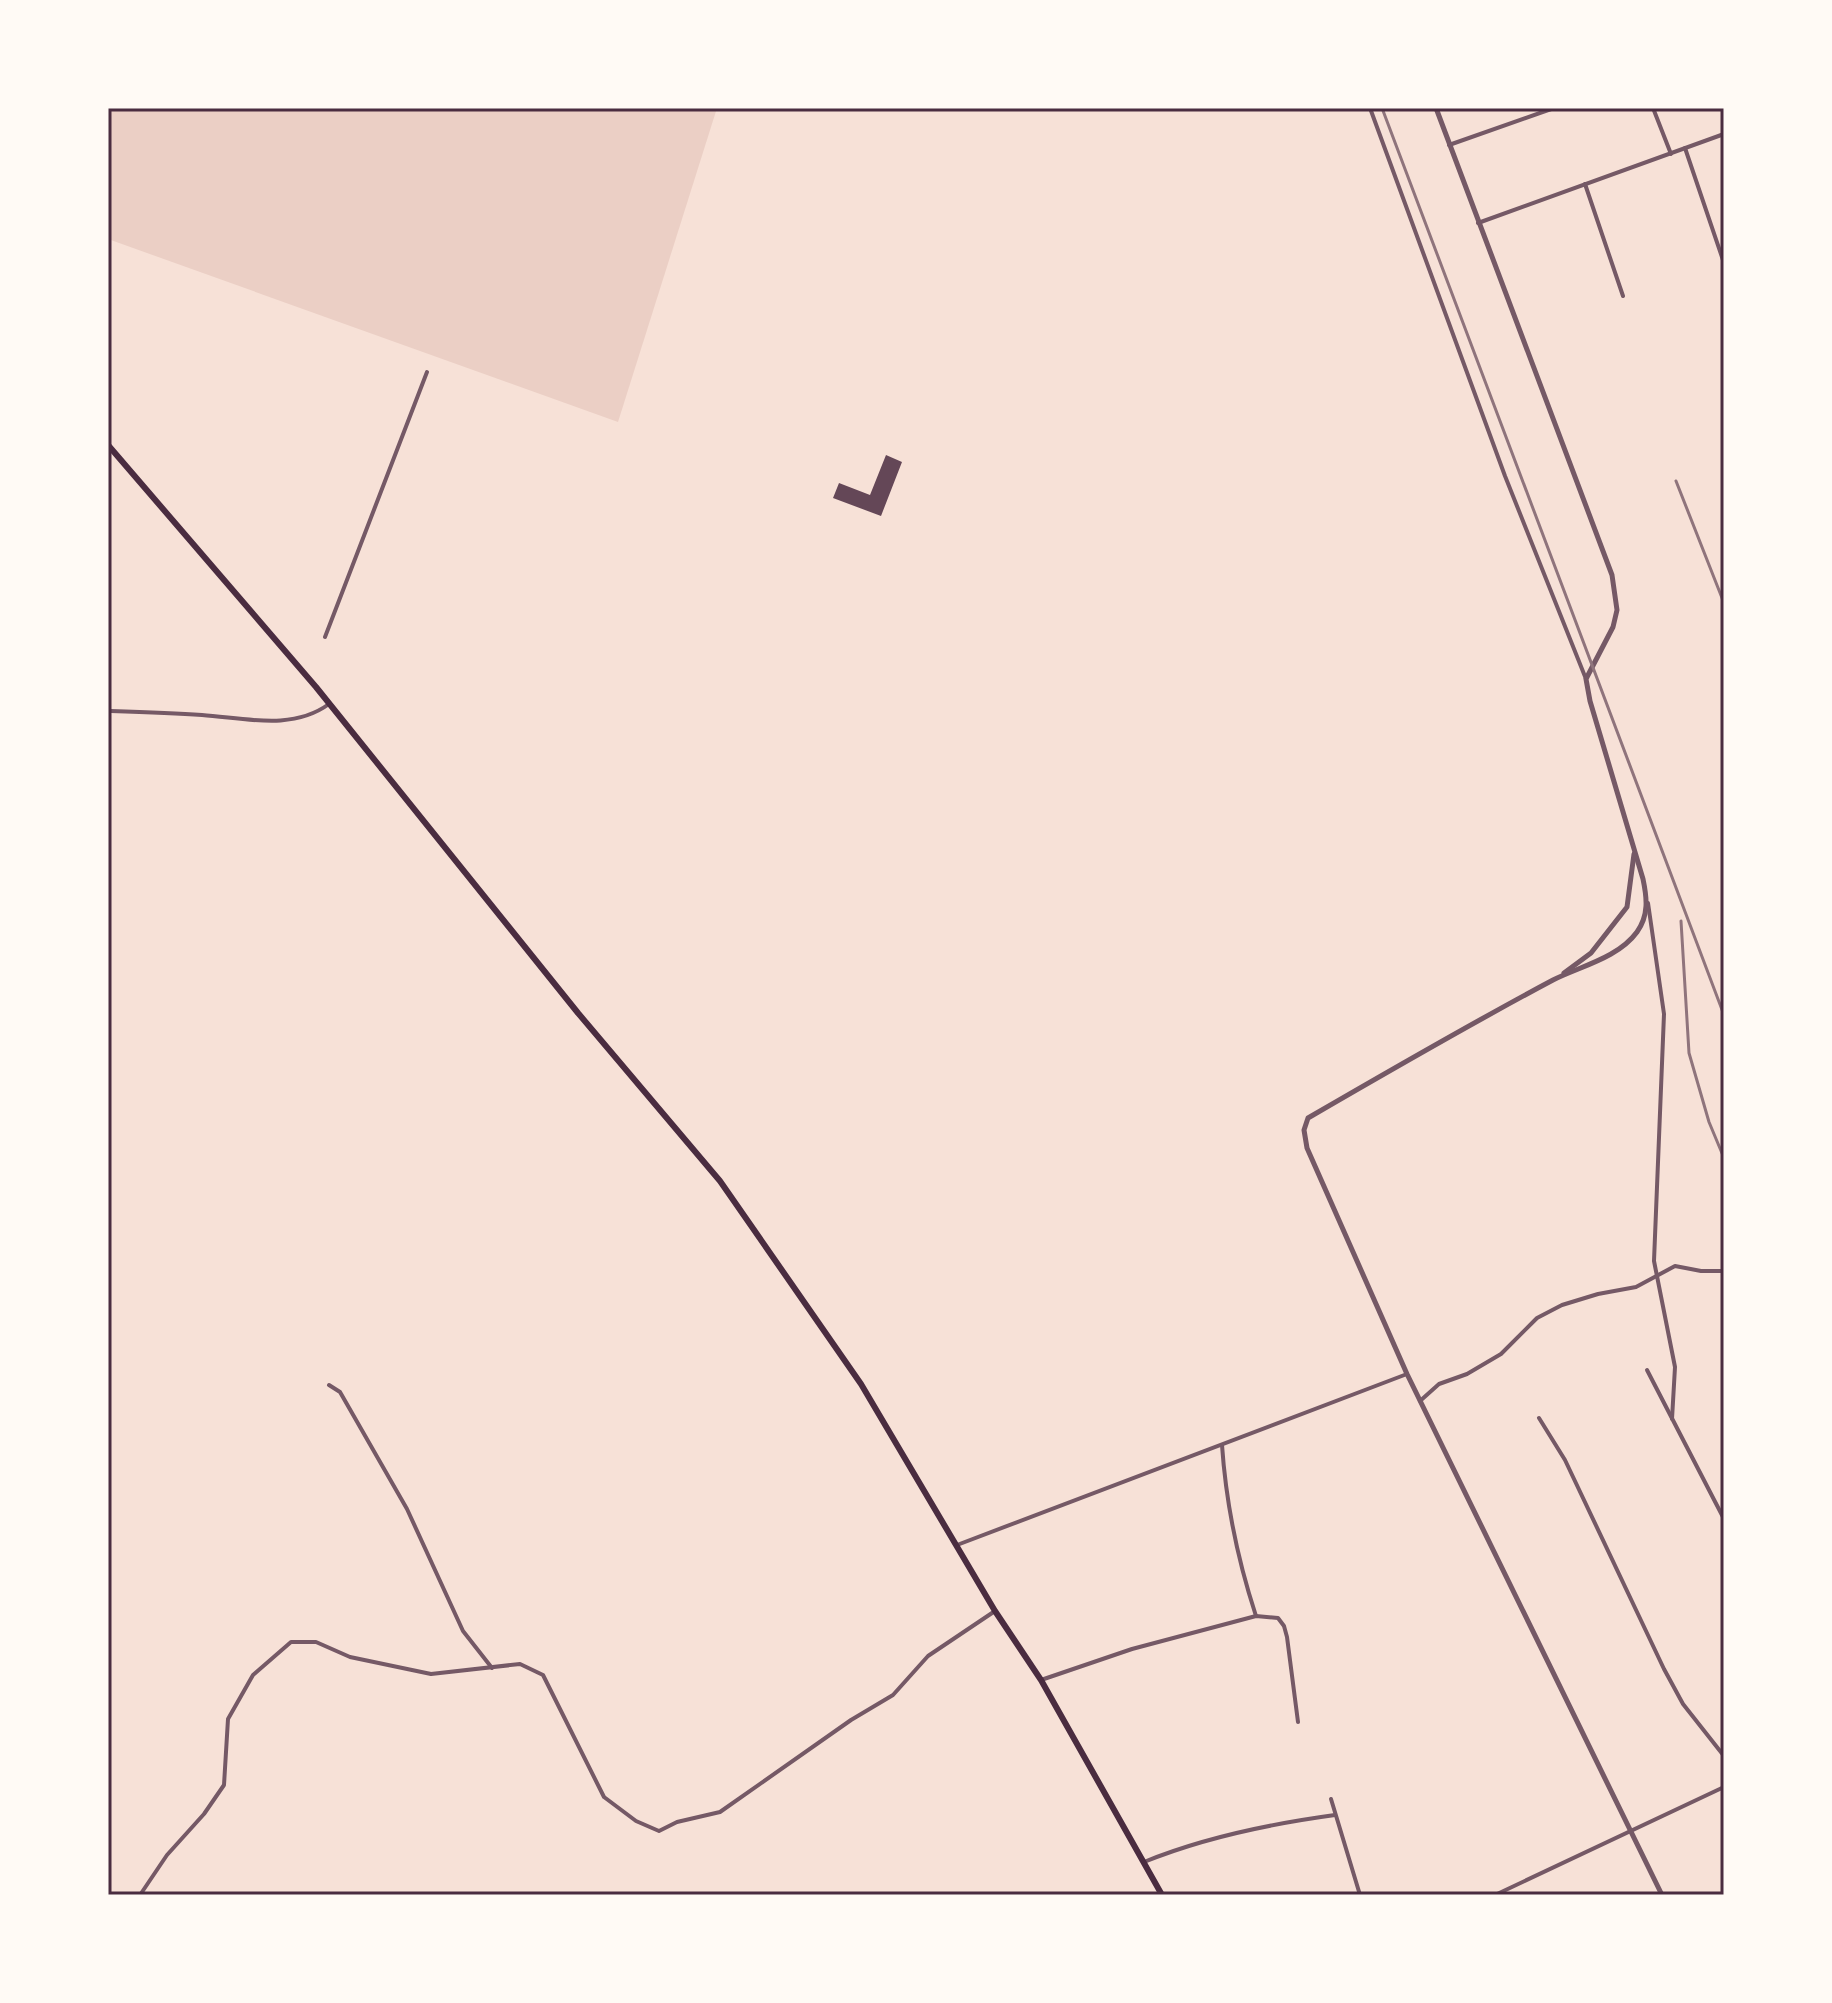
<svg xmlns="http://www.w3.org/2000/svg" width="1832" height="2003" font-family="Bitter,serif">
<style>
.green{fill:#ebcfc5}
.building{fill:#644757}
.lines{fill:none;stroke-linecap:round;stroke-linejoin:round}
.minor{stroke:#755966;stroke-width:4}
.tertiary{stroke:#755966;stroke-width:5}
.trunk{stroke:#4a2c40;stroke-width:6}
.rail{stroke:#8f747c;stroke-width:3}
.neatline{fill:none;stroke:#4a2c40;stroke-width:3}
</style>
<rect width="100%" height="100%" fill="#f7e1d7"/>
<!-- green -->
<path class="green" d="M108 108H717L618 422 108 239Z"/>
<!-- building -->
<path class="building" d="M886 455 902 462 881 516 833 498 839 483 870 495Z"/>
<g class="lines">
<!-- minor -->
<g class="minor">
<path d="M1370 108 1505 476 1586 679"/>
<path d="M1653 108 1671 154"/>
<path d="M1449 145 1554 108"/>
<path d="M1685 148 1724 263"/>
<path d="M1585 184 1623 296"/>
<path d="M1478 223 1724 134"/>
<path d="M325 637 427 372"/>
<path d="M108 711C139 712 171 713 202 715 245 718 292 731 329 704"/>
<path d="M1648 903 1664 1014 1654 1261 1675 1367 1672 1419"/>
<path d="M1647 1370 1724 1519"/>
<path d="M329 1385 340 1392 407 1509 463 1631 492 1668"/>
<path d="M1420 1401 1439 1384 1467 1374 1501 1354 1537 1318 1562 1305 1598 1294 1636 1287 1675 1266 1701 1271H1724"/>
<path d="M1539 1418 1565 1460 1664 1669 1683 1704 1724 1756"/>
<path d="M1222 1445C1226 1503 1238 1561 1256 1616"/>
<path d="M957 1545 1407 1374"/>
<path d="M1041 1680 1132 1649 1256 1616 1278 1618 1284 1626 1287 1637 1298 1722"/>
<path d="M1331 1799 1360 1895"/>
<path d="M1144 1862C1205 1837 1269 1824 1335 1815"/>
<path d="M140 1895 167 1855 204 1814 224 1785 228 1719 253 1675 291 1642H316L350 1657 431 1674 520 1664 543 1675 604 1797 636 1821 659 1831 677 1822 720 1812 851 1720 893 1695 928 1656 995 1611"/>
<path d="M1495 1895 1724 1787"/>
</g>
<!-- tertiary -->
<g class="tertiary">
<path d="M1436 108 1612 575 1617 610 1613 627 1586 679 1590 701 1643 879C1647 898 1649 915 1637 932 1618 958 1581 966 1553 980 1470 1024 1389 1071 1308 1118L1304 1130 1307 1148 1407 1374 1662 1895"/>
<path d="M1564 973 1591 953 1627 907 1634 854"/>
</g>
<!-- trunk -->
<path class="trunk" d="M108 445 316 687 578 1013 720 1181 861 1384 995 1611 1041 1680 1162 1895"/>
<!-- rail -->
<g class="rail">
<path d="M1382 108 1724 1015"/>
<path d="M1676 481 1724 603"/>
<path d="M1681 921 1689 1053 1709 1122 1724 1158"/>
</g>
</g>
<!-- border -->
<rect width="1832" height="2003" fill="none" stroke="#fffaf5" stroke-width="220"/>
<rect x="110" y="110" width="1612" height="1783" class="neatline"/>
</svg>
